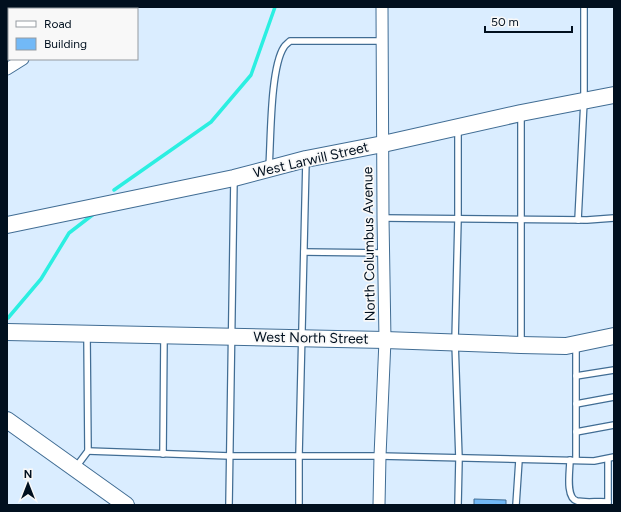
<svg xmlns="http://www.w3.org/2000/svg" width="621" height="512" font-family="Figtree,sans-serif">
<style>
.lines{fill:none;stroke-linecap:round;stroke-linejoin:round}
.stream{stroke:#2befe1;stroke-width:3.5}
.building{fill:#72b9f7;stroke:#426e95}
.lane-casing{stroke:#416d94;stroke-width:8}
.street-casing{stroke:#416d94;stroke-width:13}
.secondary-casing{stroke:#416d94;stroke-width:18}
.lane{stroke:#fff;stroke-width:5.5}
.street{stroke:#fff;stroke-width:11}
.secondary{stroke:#fff;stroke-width:16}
.labels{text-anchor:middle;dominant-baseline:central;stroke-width:3.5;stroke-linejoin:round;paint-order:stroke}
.street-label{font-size:14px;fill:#01101f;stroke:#f8f8f8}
</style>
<rect width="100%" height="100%" fill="#daedff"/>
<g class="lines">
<!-- stream -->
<g class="stream">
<path d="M114 190 211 122 251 75 275 7"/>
<path d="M8 318 41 279 69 233 95 213"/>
</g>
</g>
<!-- building -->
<path class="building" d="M474 499 506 500V505H474Z"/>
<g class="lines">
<defs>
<g id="lane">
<path d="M521 114V343"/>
<path d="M269 167C271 140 270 68 284 47 285 45 288 43 290 41H383"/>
<path d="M383 218 587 220 614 218"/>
<path d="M578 220 584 101V7"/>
<path d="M304 252 384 253"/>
<path d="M576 376 614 370"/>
<path d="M576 404 614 397"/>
<path d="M576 432 614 425"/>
<path d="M88 451 230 456H380L594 461 614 457"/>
<path d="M163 454 164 337"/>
<path d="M608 459V505"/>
<path d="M570 460C570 470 565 498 577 501 586 503 598 501 608 502"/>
<path d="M576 460V346"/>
<path d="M76 467 88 451 87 336"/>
<path d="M229 505 234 179"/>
<path d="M299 505V455L306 161"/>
<path d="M458 505 459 459 455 342 458 219V129"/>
<path d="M516 505 519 460"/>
</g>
<g id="street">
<path d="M110 9 112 7"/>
<path d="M7 69 23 59"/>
<path d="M379 505 380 456 385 340 383 218 382 7"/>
</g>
<g id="secondary">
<path d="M7 225 234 178 306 159 383 144 521 113 614 95"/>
<path d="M7 332 385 340 521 345 566 346 614 336"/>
<path d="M7 420 126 505"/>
</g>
</defs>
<!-- lane casing -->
<use href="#lane" class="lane-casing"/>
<!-- street casing -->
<use href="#street" class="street-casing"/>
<!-- secondary casing -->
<use href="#secondary" class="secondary-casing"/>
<!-- lane -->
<use href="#lane" class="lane"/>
<!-- street -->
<use href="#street" class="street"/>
<!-- secondary -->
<use href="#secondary" class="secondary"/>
</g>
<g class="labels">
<!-- street labels -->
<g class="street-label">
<text transform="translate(311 160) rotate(-13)">West Larwill Street</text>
<text transform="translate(369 244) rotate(-91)">North Columbus Avenue</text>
<text transform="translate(311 338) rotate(1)">West North Street</text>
</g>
</g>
<!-- border -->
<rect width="621" height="512" fill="none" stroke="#01101f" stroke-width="16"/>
<!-- legend -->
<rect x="8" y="8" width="130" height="52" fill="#f8f8f8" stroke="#959ba1"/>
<rect x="16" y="21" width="20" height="6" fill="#ffffff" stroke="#959ba1"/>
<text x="44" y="28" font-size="12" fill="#01101f">Road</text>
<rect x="16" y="38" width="20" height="12" fill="#72b9f7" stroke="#959ba1"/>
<text x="44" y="48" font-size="12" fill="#01101f">Building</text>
<!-- north arrow -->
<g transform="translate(28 484)" stroke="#f8f8f8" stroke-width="3" paint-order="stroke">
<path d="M0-3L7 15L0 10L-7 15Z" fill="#01101f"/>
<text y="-6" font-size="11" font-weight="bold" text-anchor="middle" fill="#01101f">N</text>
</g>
<!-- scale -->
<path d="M485 26v6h87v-6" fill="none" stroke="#01101f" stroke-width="2"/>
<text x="491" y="26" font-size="12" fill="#01101f" stroke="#f8f8f8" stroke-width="3" paint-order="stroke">50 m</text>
</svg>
